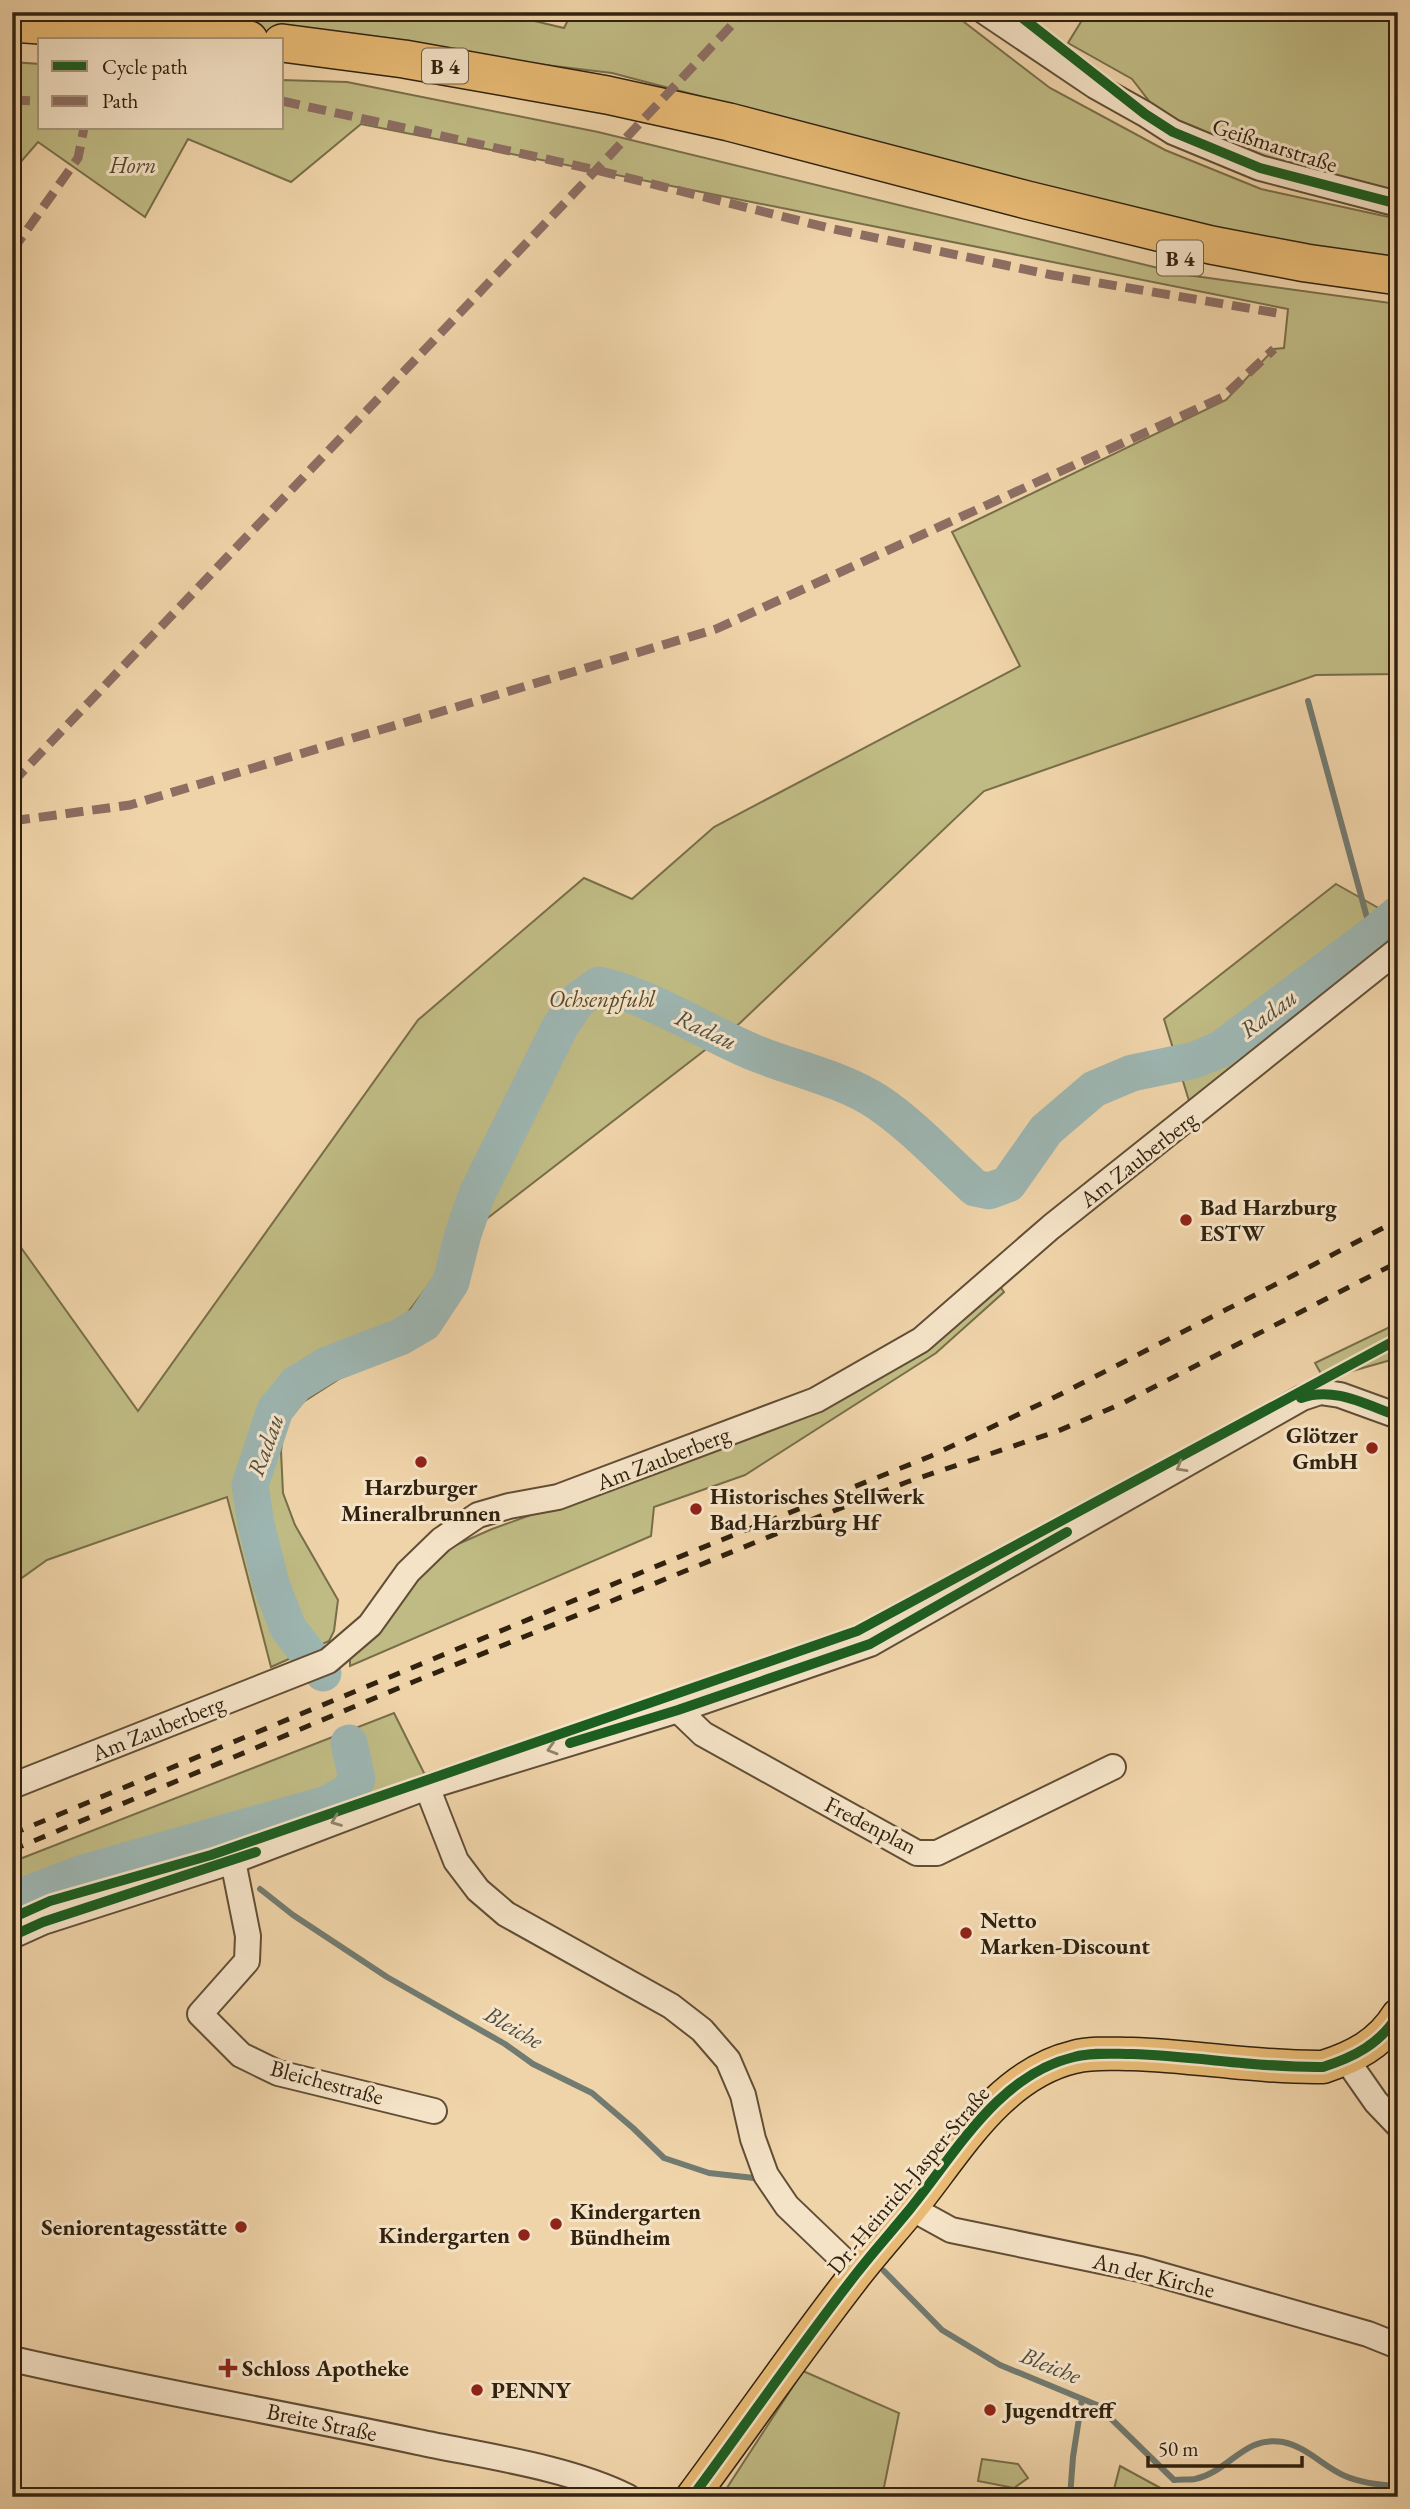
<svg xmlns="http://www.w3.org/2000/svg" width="1410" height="2509" font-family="'EB Garamond',serif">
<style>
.green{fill:#c0bb84;stroke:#786e4a;stroke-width:2}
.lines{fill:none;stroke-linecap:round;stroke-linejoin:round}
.stream{stroke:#727b71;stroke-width:6}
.river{stroke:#9db6b2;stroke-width:37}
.minor-casing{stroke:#614e36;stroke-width:28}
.major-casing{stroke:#31220f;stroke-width:35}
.highway-casing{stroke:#31220f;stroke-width:40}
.minor{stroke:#f5e3c7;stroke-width:24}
.major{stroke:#e8ba74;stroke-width:32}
.highway{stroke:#e8ba74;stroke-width:37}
.rail{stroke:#31220f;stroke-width:5;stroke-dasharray:12 12;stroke-linecap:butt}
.quiet{stroke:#8d6e63;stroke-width:9;stroke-dasharray:18 9;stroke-linecap:butt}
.cycleway-casing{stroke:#f5e3c7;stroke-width:15}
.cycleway{stroke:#1b5e20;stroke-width:10}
.oneway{stroke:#93826b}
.poi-dot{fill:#8f2418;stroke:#f5e3c7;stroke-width:2.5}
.labels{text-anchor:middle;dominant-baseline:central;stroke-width:6;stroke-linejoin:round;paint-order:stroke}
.shield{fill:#f5e3c7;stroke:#6c5c46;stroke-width:2}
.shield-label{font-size:21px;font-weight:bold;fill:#31220f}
.street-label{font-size:23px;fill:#31220f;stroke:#f5e3c7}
.park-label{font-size:23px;font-style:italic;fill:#55482c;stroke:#f5e3c7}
.poi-label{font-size:23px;font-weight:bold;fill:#31220f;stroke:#f5e3c7;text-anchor:start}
.water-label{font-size:24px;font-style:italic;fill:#514e40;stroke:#f5e3c7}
</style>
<rect width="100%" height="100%" fill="#f0d4a9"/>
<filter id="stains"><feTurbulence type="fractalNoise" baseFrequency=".00286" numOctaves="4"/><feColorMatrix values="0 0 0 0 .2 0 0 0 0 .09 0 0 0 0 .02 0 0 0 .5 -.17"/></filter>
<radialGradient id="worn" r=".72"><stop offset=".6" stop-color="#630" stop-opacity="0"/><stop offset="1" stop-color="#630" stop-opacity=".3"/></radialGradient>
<!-- green -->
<g class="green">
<path d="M100 12H496L564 28 572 12H951L1050 88 1165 150 1261 189 1398 219V259L1358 256 1164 218 612 73Z"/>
<path d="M1087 12H1398V204L1173 132 1132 79 1068 43Z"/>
<path d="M12 62 40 64V128H282V80L347 82 598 132 1187 275 1398 304V674L1316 675 984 791 740 1023 467 1234 375 1356 297 1406 284 1428 281 1451 283 1493 295 1525 338 1600 334 1631 329 1641 271 1667 227 1497 47 1560 12 1585V1235L138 1411 418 1020 584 878 632 899 714 827 1020 666 952 532 1226 400 1274 349 1284 348 1288 309 361 124 291 182 188 139 145 217 38 142 12 172Z"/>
<path d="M1336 884 1398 919V928L1190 1104 1164 1019Z"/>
<path d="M999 1285 1004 1292 936 1353 745 1475 654 1507 651 1536 350 1666V1657L416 1578 440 1552 492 1529 698 1455Z"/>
<path d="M1398 1323V1358L1324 1379 1315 1363Z"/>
<path d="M394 1713 426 1777 54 1894 12 1912V1862Z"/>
<path d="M803 2371 899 2413 882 2497H721Z"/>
<path d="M982 2459 1018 2464 1028 2478 1014 2488 978 2481Z"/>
<path d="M1120 2466 1177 2497H1112Z"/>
</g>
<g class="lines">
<!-- stream -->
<g class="stream">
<path d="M1308 701 1372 936"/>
<path d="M260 1889 293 1915 387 1977 505 2044 533 2064 592 2093 633 2128 664 2158 709 2173 754 2178"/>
<path d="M884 2271 942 2330 1000 2365 1097 2405 1174 2480C1181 2479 1189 2480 1195 2479 1229 2472 1244 2435 1283 2442 1307 2447 1324 2467 1345 2476 1361 2483 1380 2485 1398 2486"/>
<path d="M1070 2497 1073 2457 1082 2399"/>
</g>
<!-- river -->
<g class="river">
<path d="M323 1673 288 1628 271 1584 256 1524 250 1485 275 1410 296 1384 327 1365 400 1337 424 1323 451 1282 463 1234 477 1194 560 1027 577 1001 599 985C652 997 704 1032 755 1053 795 1069 843 1079 879 1103 914 1127 943 1159 975 1188L989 1191 1008 1184 1046 1130 1094 1089 1132 1073 1195 1060 1221 1049 1378 931 1398 914"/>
<path d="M12 1900 83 1873 327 1804 349 1792 357 1779 349 1743"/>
</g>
<defs>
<g id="minor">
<path d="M985 12 1095 86 1145 114 1173 132 1260 168 1398 204"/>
<path d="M678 1710 703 1734 917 1853H937L1113 1767"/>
<path d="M12 1786 328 1661 370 1625 408 1572 441 1540 478 1515 509 1506 558 1497 816 1400 921 1340 1051 1227 1398 950"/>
<path d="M427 1787 456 1861 478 1890 506 1914 671 2006 702 2030 728 2060 743 2095 753 2139 766 2175 787 2206 857 2273"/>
<path d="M233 1861 248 1936 247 1961 200 2014 241 2055 278 2073 434 2111"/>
<path d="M12 1936 43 1922 233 1861 427 1787 678 1710 870 1644 1302 1398 1320 1392 1340 1395 1398 1416"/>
<path d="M1346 2059 1376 2102 1398 2125"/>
<path d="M911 2208 951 2230 1140 2269 1368 2334 1398 2346"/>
<path d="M12 2359C147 2390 283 2413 418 2442 484 2456 568 2467 628 2497"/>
</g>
<path id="major" d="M692 2497C747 2423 799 2347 856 2274 873 2252 892 2231 910 2209 956 2153 998 2075 1074 2057 1093 2052 1113 2054 1132 2054 1196 2056 1259 2068 1323 2067 1354 2057 1380 2044 1398 2015"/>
<g id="highway">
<path d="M12 23 249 40"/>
<path d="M282 43 404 59 607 95 729 122 1027 200 1211 245 1306 263 1398 276"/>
</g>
</defs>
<!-- minor casing -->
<use href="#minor" class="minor-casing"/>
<!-- major casing -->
<use href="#major" class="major-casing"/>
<!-- highway casing -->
<use href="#highway" class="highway-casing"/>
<!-- minor -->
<use href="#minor" class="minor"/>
<!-- major -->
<use href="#major" class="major"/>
<!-- highway -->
<use href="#highway" class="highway"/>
<!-- rail -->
<g class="rail">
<path d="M12 1834 669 1561 931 1456 1057 1396 1294 1275 1398 1220"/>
<path d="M12 1850 413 1682 793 1527 907 1482 1058 1431 1121 1404 1398 1262"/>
</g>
<!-- quiet -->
<g class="quiet">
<path d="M12 100 40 101"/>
<path d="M282 101 596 170 829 228 1052 275 1277 313"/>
<path d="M12 251 78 158 84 128"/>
<path d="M12 783 596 170 744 12"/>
<path d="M12 821 130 805 716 629 1223 397 1274 349"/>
</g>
<defs>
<g id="cycleway">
<path d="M1015 12 1145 114 1173 132 1260 168 1398 204"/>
<path d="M1301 1398C1334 1386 1366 1405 1398 1416"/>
<path d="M570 1743 678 1710 870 1644 1067 1532"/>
<path d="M12 1918 50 1901 211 1855 857 1631 1398 1339"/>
<path d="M12 1936 43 1922 256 1852"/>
<path d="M692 2497C747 2423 799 2347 856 2274 873 2252 892 2231 910 2209 956 2153 998 2075 1074 2057 1093 2052 1113 2054 1132 2054 1196 2056 1259 2068 1323 2067 1354 2057 1380 2044 1398 2015"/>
</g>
</defs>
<!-- cycleway casing -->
<use href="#cycleway" class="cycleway-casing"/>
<!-- cycleway -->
<use href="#cycleway" class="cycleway"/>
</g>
<!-- one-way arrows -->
<defs><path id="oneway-chevron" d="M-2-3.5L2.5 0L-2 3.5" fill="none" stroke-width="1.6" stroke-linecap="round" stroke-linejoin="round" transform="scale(1.75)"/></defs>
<g class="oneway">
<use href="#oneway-chevron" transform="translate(1181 1467) rotate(150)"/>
<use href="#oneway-chevron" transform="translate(552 1749) rotate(163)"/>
<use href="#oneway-chevron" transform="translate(336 1821) rotate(159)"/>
</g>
<!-- markers -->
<g class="poi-dot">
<circle cx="1186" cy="1220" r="7"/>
<circle cx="1372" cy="1448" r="7"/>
<circle cx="421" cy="1462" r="7"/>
<circle cx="696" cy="1509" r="7"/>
<circle cx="966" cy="1933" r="7"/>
<circle cx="556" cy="2224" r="7"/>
<circle cx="241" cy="2227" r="7"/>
<circle cx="524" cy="2235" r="7"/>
<path d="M224.5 2357.5h7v7h7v7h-7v7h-7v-7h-7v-7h7z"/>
<circle cx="477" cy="2390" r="7"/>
<circle cx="990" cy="2410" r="7"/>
</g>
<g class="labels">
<!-- shield labels -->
<g class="shield">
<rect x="422" y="48.5" width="46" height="35" rx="5"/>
<rect x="1157" y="240.5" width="46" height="35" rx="5"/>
</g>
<g class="shield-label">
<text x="445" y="66">B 4</text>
<text x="1180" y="258">B 4</text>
</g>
<!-- street labels -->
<g class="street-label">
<text transform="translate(1275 145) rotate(18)">Geißmarstraße</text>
<text transform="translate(1138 1159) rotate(-38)">Am Zauberberg</text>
<text transform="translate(663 1458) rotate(-21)">Am Zauberberg</text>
<text transform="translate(158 1728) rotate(-22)">Am Zauberberg</text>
<text transform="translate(871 1825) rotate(27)">Fredenplan</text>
<text transform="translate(327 2082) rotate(15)">Bleichestraße</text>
<text transform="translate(908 2180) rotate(-50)">Dr.-Heinrich-Jasper-Straße</text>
<text transform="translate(1154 2275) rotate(14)">An der Kirche</text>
<text transform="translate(322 2422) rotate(12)">Breite Straße</text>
</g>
<!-- park labels -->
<g class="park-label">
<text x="133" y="165">Horn</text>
<text x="602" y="999">Ochsenpfuhl</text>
</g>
<!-- poi labels -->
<g class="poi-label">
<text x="1200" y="1207">Bad Harzburg<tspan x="1200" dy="26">ESTW</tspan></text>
<text x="1358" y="1435" text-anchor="end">Glötzer<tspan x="1358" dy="26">GmbH</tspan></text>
<text x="421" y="1487" text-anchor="middle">Harzburger<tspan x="421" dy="26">Mineralbrunnen</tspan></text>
<text x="710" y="1496">Historisches Stellwerk<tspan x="710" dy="26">Bad Harzburg Hf</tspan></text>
<text x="980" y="1920">Netto<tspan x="980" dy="26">Marken-Discount</tspan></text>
<text x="570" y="2211">Kindergarten<tspan x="570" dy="26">Bündheim</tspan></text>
<text x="227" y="2227" text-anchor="end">Seniorentagesstätte</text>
<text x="510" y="2235" text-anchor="end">Kindergarten</text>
<text x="242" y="2368">Schloss Apotheke</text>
<text x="491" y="2390">PENNY</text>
<text x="1004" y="2410">Jugendtreff</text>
</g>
<!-- water labels -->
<g class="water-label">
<text transform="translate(1268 1013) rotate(-37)">Radau</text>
<text transform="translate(706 1029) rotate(25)">Radau</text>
<text transform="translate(265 1445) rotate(-70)">Radau</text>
<text transform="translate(514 2027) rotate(30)">Bleiche</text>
<text transform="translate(1051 2365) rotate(22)">Bleiche</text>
</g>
</g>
<!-- margin -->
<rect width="1410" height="2509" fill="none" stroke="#f0d4a9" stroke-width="42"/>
<rect x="14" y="14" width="1382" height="2481" fill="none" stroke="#31220f" stroke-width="3.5"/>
<rect x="21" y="21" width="1368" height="2467" fill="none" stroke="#31220f" stroke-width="2"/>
<!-- legend -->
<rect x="38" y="38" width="245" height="91" fill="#f5e3c7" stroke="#a7967d" stroke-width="2"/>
<rect x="52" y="61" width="35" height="10" fill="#1b5e20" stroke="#a7967d" stroke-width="2"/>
<text x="102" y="74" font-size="21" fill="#31220f">Cycle path</text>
<rect x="52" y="96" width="35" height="10" fill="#8d6e63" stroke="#a7967d" stroke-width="2"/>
<text x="102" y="108" font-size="21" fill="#31220f">Path</text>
<!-- scale -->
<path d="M1148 2456v10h154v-10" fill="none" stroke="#31220f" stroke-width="3.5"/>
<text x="1158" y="2456" font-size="21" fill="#31220f" stroke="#f5e3c7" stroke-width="5" paint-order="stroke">50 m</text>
<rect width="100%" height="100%" filter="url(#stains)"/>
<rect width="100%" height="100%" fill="url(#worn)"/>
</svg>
